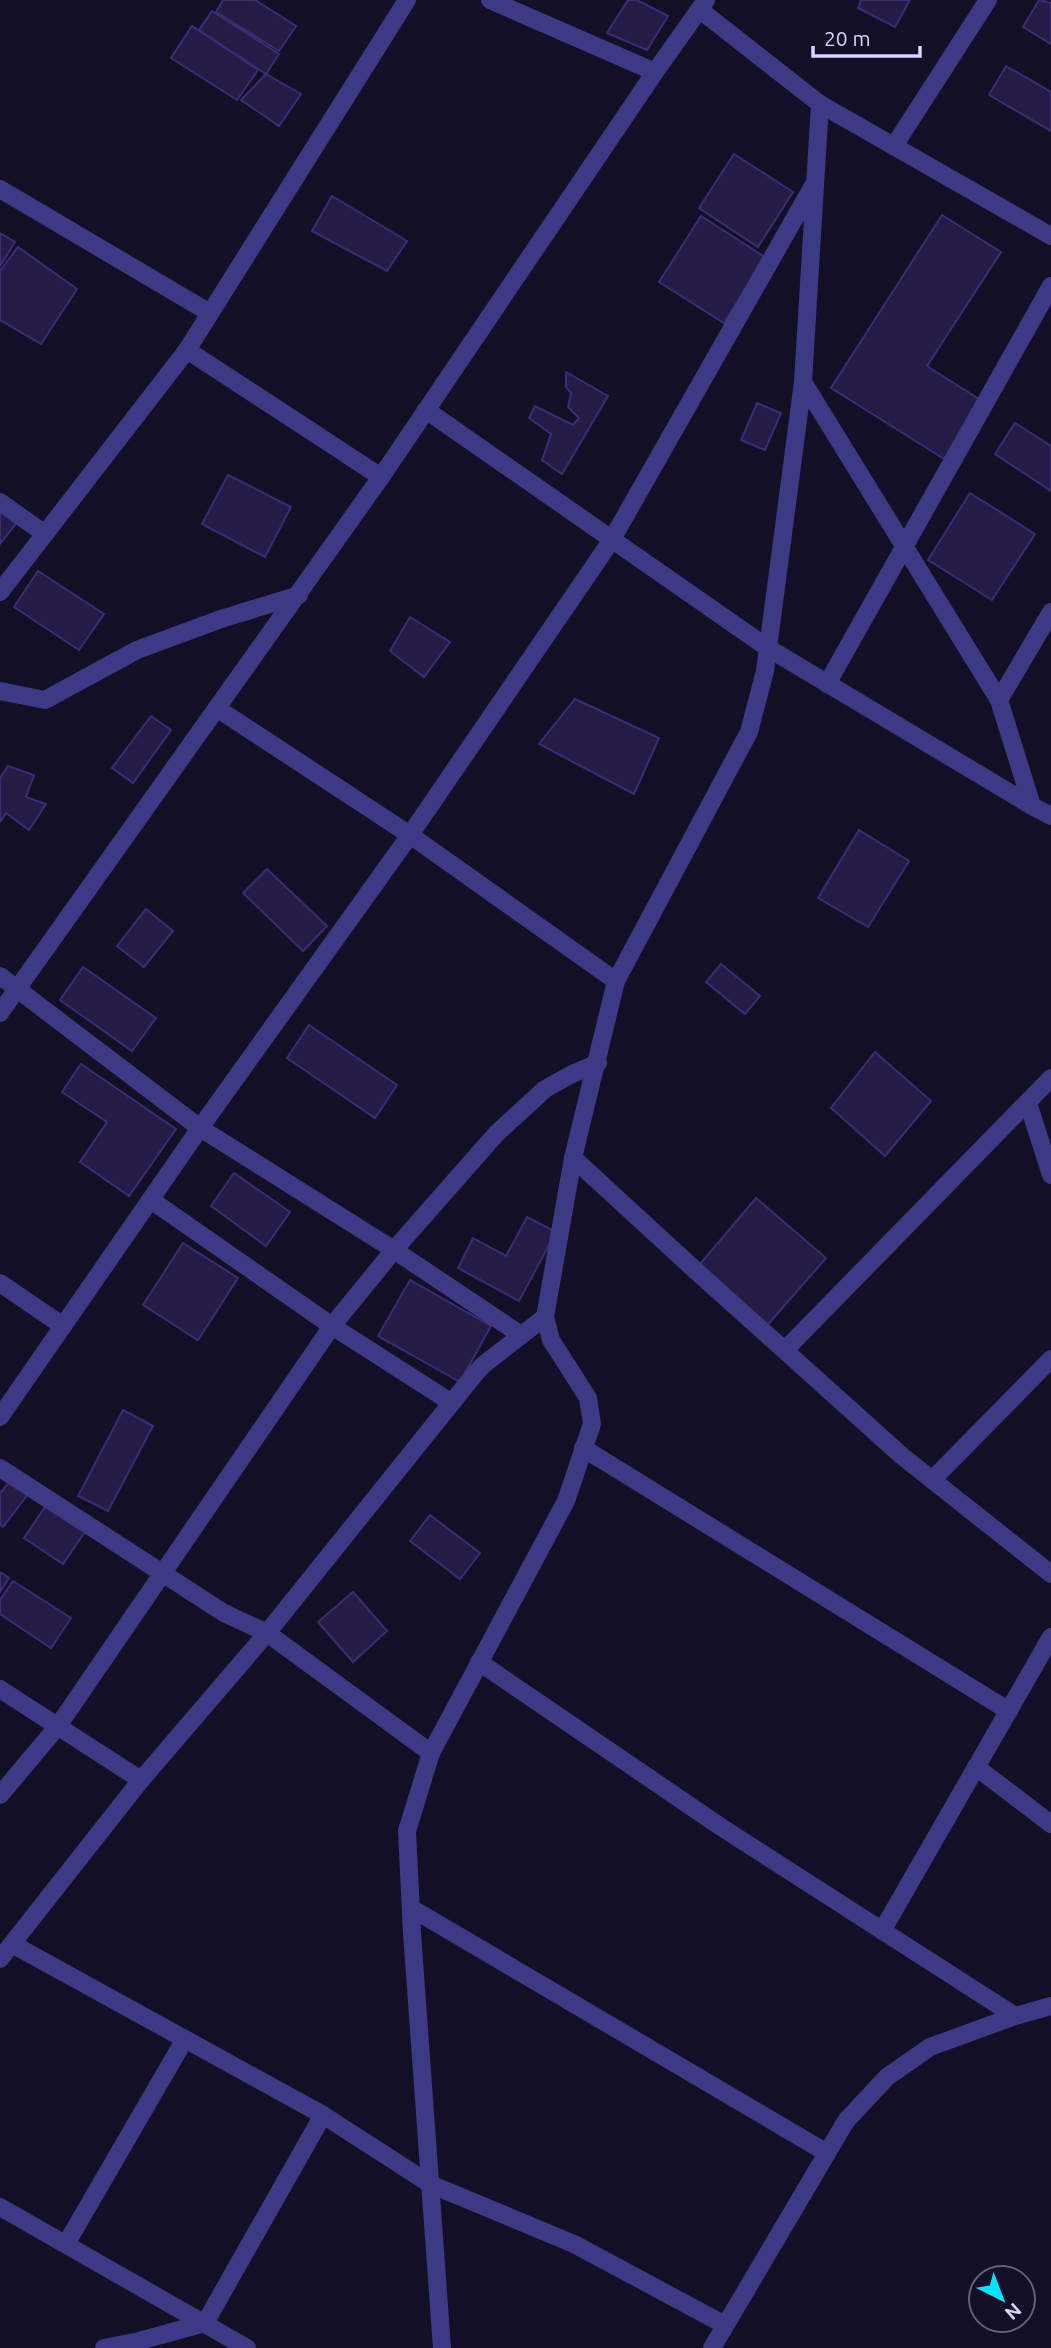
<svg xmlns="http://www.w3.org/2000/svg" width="1051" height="2348" font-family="Ubuntu,sans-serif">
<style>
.building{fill:#241b47;stroke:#3b2d73;stroke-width:2}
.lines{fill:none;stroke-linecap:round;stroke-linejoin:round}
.minor{stroke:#3d3a85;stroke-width:18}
</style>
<rect width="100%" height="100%" fill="#130f26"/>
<!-- building -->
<g class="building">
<path d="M223 0H255L296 26 279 51 216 12Z"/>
<path d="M628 0H637L668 16 647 50 607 33Z"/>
<path d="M861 0H910L895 27 858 8Z"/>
<path d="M1039 0 1051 3V44L1023 27Z"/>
<path d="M212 11 279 54 266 74 199 30Z"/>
<path d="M192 26 258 70 237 100 171 58Z"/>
<path d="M1006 66 1051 92V131L989 95Z"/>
<path d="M266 74 301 94 279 126 241 100Z"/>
<path d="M734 154 793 192 758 247 699 208Z"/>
<path d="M332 196 407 241 387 271 312 231Z"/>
<path d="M942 215 1001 252 927 366 982 401 944 459 831 388Z"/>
<path d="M701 216 765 257 724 323 659 282Z"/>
<path d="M0 233 15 242 0 266Z"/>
<path d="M18 247 77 289 41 344 0 320V271Z"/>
<path d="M566 372 608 396 562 474 542 460 551 434 529 418 535 406 573 425 579 418 568 407 571 393 566 387Z"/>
<path d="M757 403 781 413 765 450 741 440Z"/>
<path d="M1015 423 1051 446V491L995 454Z"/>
<path d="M228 475 291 507 265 557 202 524Z"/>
<path d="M970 493 1035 534 992 600 928 560Z"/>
<path d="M0 508 18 521 0 544Z"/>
<path d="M38 571 104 614 79 650 14 607Z"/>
<path d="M410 617 450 642 424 677 390 651Z"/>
<path d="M575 699 659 738 634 794 539 744Z"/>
<path d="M151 716 171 730 133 783 112 768Z"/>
<path d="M8 766 34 775 26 797 46 804 29 830 6 813 0 822V778Z"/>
<path d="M859 830 909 861 868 927 818 898Z"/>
<path d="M267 869 327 926 303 951 243 893Z"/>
<path d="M146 909 173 931 144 967 117 946Z"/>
<path d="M721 964 760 996 745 1014 706 982Z"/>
<path d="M83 967 156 1018 132 1051 60 1000Z"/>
<path d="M309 1025 397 1085 375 1118 287 1058Z"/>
<path d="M875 1052 931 1101 885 1156 831 1108Z"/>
<path d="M81 1064 176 1129 129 1196 80 1162 107 1122 62 1092Z"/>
<path d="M234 1173 290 1212 266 1246 211 1206Z"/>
<path d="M756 1198 826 1258 764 1329 695 1270Z"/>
<path d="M527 1217 556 1232 519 1301 458 1268 473 1238 506 1256Z"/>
<path d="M183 1243 238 1278 198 1340 143 1305Z"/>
<path d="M410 1280 491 1326 460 1382 378 1336Z"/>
<path d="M123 1410 153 1426 108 1511 78 1496Z"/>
<path d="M10 1481 28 1494 3 1527 0 1524V1493Z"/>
<path d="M47 1504 86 1530 63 1564 24 1538Z"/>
<path d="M430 1515 480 1553 460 1579 410 1541Z"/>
<path d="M0 1572 9 1578 0 1592Z"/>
<path d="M13 1581 71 1618 51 1648 0 1614V1600Z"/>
<path d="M353 1592 387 1631 353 1662 318 1622Z"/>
</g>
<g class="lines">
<!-- minor -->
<g class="minor">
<path d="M490 0 655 72"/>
<path d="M700 10 820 104 1051 236"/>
<path d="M894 146 988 0"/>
<path d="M0 189 210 313"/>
<path d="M187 350 381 477"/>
<path d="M803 382 999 700 1032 806 1051 816"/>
<path d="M426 410 768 648 1032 806"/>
<path d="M0 502 45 534"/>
<path d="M0 592 187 350 407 0"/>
<path d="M827 684 1051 286"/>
<path d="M0 691 45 700 137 650 221 619 299 595"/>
<path d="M999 700 1051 612"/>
<path d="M218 709 410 835 616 981"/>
<path d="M0 976 200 1128 394 1250 521 1335"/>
<path d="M0 1013 381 477 655 72 706 0"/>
<path d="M1028 1103 1051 1175"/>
<path d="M573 1158 695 1270 902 1456 1051 1574"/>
<path d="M151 1200 332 1326 452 1403"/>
<path d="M0 1283 63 1326"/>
<path d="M785 1350 1051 1078"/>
<path d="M0 1417 200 1128 410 835 611 541 813 186"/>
<path d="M583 1448 1009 1711"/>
<path d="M0 1468 224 1613 267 1633 431 1753"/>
<path d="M932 1480 1051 1359"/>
<path d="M479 1662 721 1827 1015 2016"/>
<path d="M0 1689 141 1780"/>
<path d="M976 1767 1051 1824"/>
<path d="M0 1795 58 1726 332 1326 394 1250 496 1134 545 1089 570 1075 598 1063"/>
<path d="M411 1908 827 2153"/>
<path d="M882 1931 1051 1637"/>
<path d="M12 1944 323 2115 430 2184 574 2244 725 2325"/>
<path d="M0 1959 141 1780 267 1633 474 1375 483 1365 545 1317"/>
<path d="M0 2207 247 2348"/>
<path d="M66 2244 185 2039"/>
<path d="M104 2348 139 2341 205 2323 323 2115"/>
<path d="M442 2348 412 1933 407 1831 431 1753 566 1501 592 1424 588 1398 551 1340 545 1317 573 1158 616 981 749 732 765 671 803 382 820 104"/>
<path d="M712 2348 846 2121 887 2077 930 2047 1015 2016 1051 2006"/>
</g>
</g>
<!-- north arrow -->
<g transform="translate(1002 2299) rotate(138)"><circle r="33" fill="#130f26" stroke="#625e7d" stroke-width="2"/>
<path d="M0-5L12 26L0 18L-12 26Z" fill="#00e5ff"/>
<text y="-10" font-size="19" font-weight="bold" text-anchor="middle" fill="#d9d4ff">N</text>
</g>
<!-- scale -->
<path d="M813 46v10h107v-10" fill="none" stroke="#d9d4ff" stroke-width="3.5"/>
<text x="824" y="46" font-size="21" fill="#d9d4ff" stroke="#130f26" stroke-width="5" paint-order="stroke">20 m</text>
</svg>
